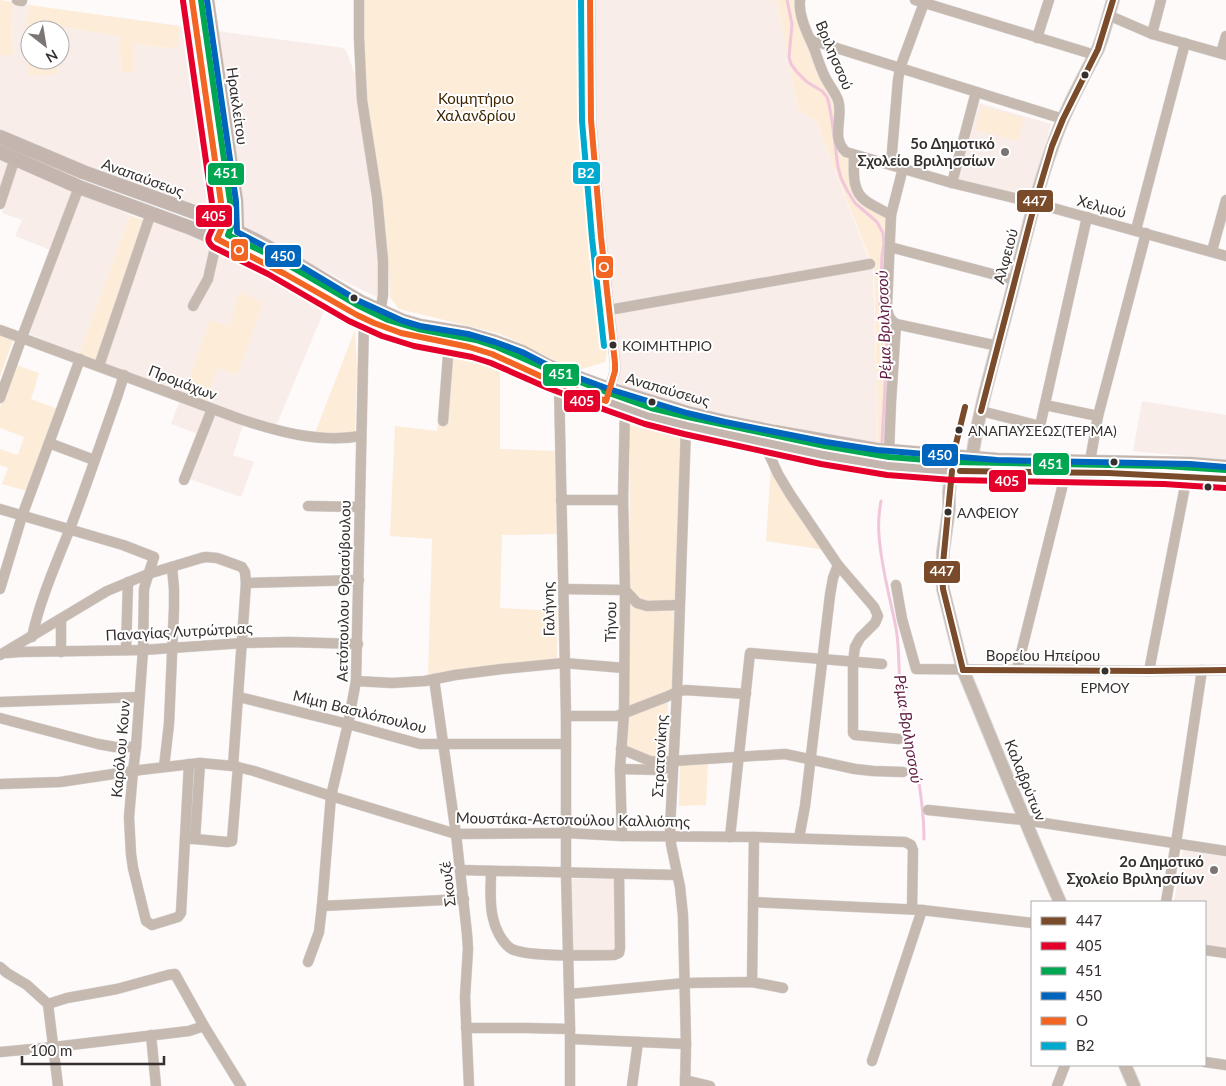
<svg xmlns="http://www.w3.org/2000/svg" width="1226" height="1086" font-family="Lato,sans-serif">
<style>
.built{fill:#f9edea}
.green{fill:#fdecd8}
.lines{fill:none;stroke-linecap:round;stroke-linejoin:round}
.stream{stroke:#f1c6da;stroke-width:3}
.minor-casing{stroke:#d8d5d5;stroke-width:11}
.tertiary-casing{stroke:#d8d5d5;stroke-width:14}
.secondary-casing{stroke:#d8d5d5;stroke-width:15}
.minor{stroke:#c6b9b0;stroke-width:10}
.tertiary{stroke:#c6b9b0;stroke-width:12}
.secondary{stroke:#c4b6ae;stroke-width:14}
.bus-1-casing{stroke:#fff;stroke-width:10}
.bus-2-casing{stroke:#fff;stroke-width:10}
.bus-3-casing{stroke:#fff;stroke-width:10}
.bus-4-casing{stroke:#fff;stroke-width:10}
.bus-5-casing{stroke:#fff;stroke-width:10}
.bus-6-casing{stroke:#fff;stroke-width:10}
.bus-1{stroke:#7a4b2a;stroke-width:6}
.bus-2{stroke:#e4002b;stroke-width:6}
.bus-3{stroke:#00a651;stroke-width:6}
.bus-4{stroke:#0065bd;stroke-width:6}
.bus-5{stroke:#f26522;stroke-width:6}
.bus-6{stroke:#00a9ce;stroke-width:6}
.bus-dot{fill:#352f2e;stroke:#fff;stroke-width:2}
.poi-dot{fill:#7b7675;stroke:#fff;stroke-width:2}
.labels{text-anchor:middle;dominant-baseline:central;stroke-width:4;stroke-linejoin:round;paint-order:stroke}
.bus-label{font-size:14px;fill:#352f2e;stroke:#fff;text-anchor:start}
.street-label{font-size:15px;fill:#352f2e;stroke:#fff}
.park-label{font-size:15px;fill:#412700;stroke:#fff}
.poi-label{font-size:15px;font-weight:bold;fill:#352f2e;stroke:#fff;text-anchor:end}
.water-label{font-size:16px;font-style:italic;fill:#621d43;stroke:#fff}
.line-badge{stroke:#fff;stroke-width:2}
.badge-label{font-size:14px;text-anchor:middle;font-weight:bold;fill:#fff}
</style>
<rect width="100%" height="100%" fill="#fdfaf9"/>
<!-- built -->
<g class="built">
<path d="M592 0H775L778 5 798 110 816 121 873 270 878 444 779 429 656 397 618 384 606 230 595 119Z"/>
<path d="M13 2 29 5 26 21 29 75 58 74 57 60H60V30H56V26L119 36 121 72 132 44 175 49 180 26 344 48 347 53 357 80 366 152 380 284 378 298 303 260 0 134V55H13L12 17Z"/>
<path d="M979 103 1051 124 1032 197 959 179Z"/>
<path d="M0 157 130 215 79 355 25 332 55 252 15 236 22 220 2 213 10 189 0 185Z"/>
<path d="M153 222 211 241 249 261 326 306 276 426 246 417 233 455 254 462 241 497 189 479 206 437 171 424 180 400 217 368 237 375 231 328 210 321 183 394 105 365Z"/>
<path d="M1142 401 1226 415V460L1133 451Z"/>
<path d="M1183 850 1226 857V948L1205 945V902H1174Z"/>
<path d="M568 879H615L616 946 613 951H569Z"/>
</g>
<!-- green -->
<g class="green">
<path d="M0 0 13 2 12 17 13 55H0Z"/>
<path d="M363 0H582L584 128 607 353 605 362 582 369 574 370 512 339 497 333 399 309 390 297 385 223 378 175 366 103Z"/>
<path d="M775 0H797V19L809 41 811 55 817 73 826 87 834 106 836 136 838 150 841 155 850 154 852 184 886 215 892 324 889 352 888 421 884 445 878 444 874 270 816 121 798 110 778 5Z"/>
<path d="M29 5 180 26 176 49 133 44V72H121L119 36 56 26V30H30V60H57L58 75H28L26 21Z"/>
<path d="M982 107 1024 118 1018 141 975 130Z"/>
<path d="M130 215 146 221 97 361 79 355Z"/>
<path d="M239 292 263 303 237 375 217 368 206 401 183 394 210 320 231 327Z"/>
<path d="M355 330 357 370 355 433 349 434 315 433Z"/>
<path d="M0 333 14 338 0 377Z"/>
<path d="M447 354C460 356 494 360 500 370V449L556 451 557 534 502 535 500 608 557 611V659L428 676 432 539 390 536 395 426 437 431Z"/>
<path d="M14 364 39 373 31 399 58 409 27 491 2 484 8 468 0 465V449L18 455 24 437 0 428V407Z"/>
<path d="M630 425 680 434 674 685C668 697 641 702 628 706Z"/>
<path d="M771 464 825 550 766 541Z"/>
<path d="M662 702H668L667 758H650L626 748 628 717Z"/>
<path d="M708 763 706 805 679 806 680 764Z"/>
</g>
<g class="lines">
<!-- stream -->
<g class="stream">
<path d="M787 0 792 24 789 57 791 64 797 72 807 82 822 91 827 97 829 104 832 121 838 167 841 178 847 190 855 203 877 222 883 233 884 244 882 256 880 305 881 314 886 327 887 350 882 442"/>
<path d="M881 501C879 512 878 524 879 535 881 567 890 597 896 628 900 650 898 674 901 696 904 712 907 726 911 741 918 773 924 806 924 839"/>
</g>
<defs>
<g id="minor">
<path d="M17 0 22 1"/>
<path d="M359 0V38L362 100 377 197 383 261V295L381 307 377 316"/>
<path d="M590 0 591 120 601 237 615 363V371L608 394"/>
<path d="M800 0C798 17 809 36 815 51 818 60 821 69 825 77 829 85 835 92 838 100 844 117 830 138 846 152L952 183 1035 203 1226 256"/>
<path d="M915 0 1095 55"/>
<path d="M1108 15 1152 34 1226 55"/>
<path d="M1152 34 1161 0"/>
<path d="M1037 38 1049 0"/>
<path d="M811 40 1063 119"/>
<path d="M1221 53 1226 36"/>
<path d="M854 155C854 170 851 191 866 201 873 206 882 210 891 215"/>
<path d="M891 164 898 80 900 68 925 0"/>
<path d="M903 168 891 215 887 306C888 315 889 319 896 324L998 346"/>
<path d="M952 183 976 92"/>
<path d="M0 204 15 158"/>
<path d="M1136 230 1185 43"/>
<path d="M890 247 1015 280"/>
<path d="M1212 251 1226 200"/>
<path d="M193 306 208 279 217 239"/>
<path d="M609 310 870 264"/>
<path d="M0 330 240 419C279 432 319 443 361 436"/>
<path d="M99 366 151 213"/>
<path d="M559 384 566 716V873L570 1029"/>
<path d="M0 398 22 337 79 187"/>
<path d="M1045 405 1098 416"/>
<path d="M981 411 1040 426 1087 217"/>
<path d="M443 421 449 343"/>
<path d="M49 443 94 460"/>
<path d="M764 443 778 474 790 494 838 565 874 607 878 616 875 623 860 638 855 647 853 662V733L855 735 899 739"/>
<path d="M889 451 891 402 896 324"/>
<path d="M1090 461 1098 416 1146 233"/>
<path d="M184 480 212 409"/>
<path d="M561 500H623"/>
<path d="M308 506 360 507"/>
<path d="M0 509 123 545 154 557 146 582 144 589 143 650 136 747 133 771 129 817 131 854 133 868 146 921 152 925 178 917 181 913 189 764"/>
<path d="M246 583 359 580"/>
<path d="M896 585 902 619 916 669 1149 671 1226 670"/>
<path d="M0 589 22 516 80 359"/>
<path d="M563 589 625 590 637 603 647 606 679 605"/>
<path d="M61 619V652"/>
<path d="M32 637C40 600 55 566 69 531 86 487 101 442 117 397L124 375"/>
<path d="M126 650 128 582"/>
<path d="M7 653 19 652 143 650 243 643 289 642 358 644"/>
<path d="M0 655 107 591 148 574 201 558 206 557 217 558 242 567 245 572 246 583 233 766"/>
<path d="M1017 669 1066 472"/>
<path d="M1149 671 1187 476"/>
<path d="M434 679 456 834 467 934 468 949 465 997 469 1086"/>
<path d="M356 681 392 683 425 681 455 675 502 669 564 663 624 668"/>
<path d="M239 697 348 724 420 744H566"/>
<path d="M0 702 139 697"/>
<path d="M566 716H617L666 697 677 692 685 690 746 694"/>
<path d="M0 718 98 744 115 747H136"/>
<path d="M621 749 650 761 657 762 785 754 855 769 873 771 903 772"/>
<path d="M164 767 169 724 174 608V589L172 567"/>
<path d="M620 769 661 770 666 768 674 761"/>
<path d="M0 784 60 782 140 770 200 763 233 766 254 771 331 796 456 834 566 833 622 836 754 837 905 842 911 845 913 850 912 909"/>
<path d="M928 810 1024 820 1226 851"/>
<path d="M622 836 620 769 624 713 625 590 623 500 625 408"/>
<path d="M730 837 750 653 882 664"/>
<path d="M799 838 805 806 830 595 833 578 838 565"/>
<path d="M185 839H195L227 842 232 841 238 767"/>
<path d="M195 839 200 763"/>
<path d="M460 870 677 875"/>
<path d="M491 871C491 887 489 903 493 918 495 928 501 941 510 948 525 958 592 955 614 955L619 953 620 948 619 874"/>
<path d="M753 902 922 910 1032 923"/>
<path d="M1166 902 1176 843 1202 670"/>
<path d="M322 906 464 899"/>
<path d="M1205 950 1226 953"/>
<path d="M308 962 319 932 322 906 331 796 348 724 356 681 364 319 367 314"/>
<path d="M0 967 7 973 27 985 48 1004"/>
<path d="M752 982 754 837"/>
<path d="M570 994 685 983 752 982 783 988"/>
<path d="M48 1004 67 998 117 989 168 975 175 974 204 1026 241 1086"/>
<path d="M48 1004 58 1086"/>
<path d="M466 1028H526L570 1029V1086"/>
<path d="M151 1035 156 1086"/>
<path d="M571 1039 686 1044"/>
<path d="M0 1052 54 1047 189 1031 204 1026"/>
<path d="M872 1061 922 910"/>
<path d="M1205 1062 1226 1065"/>
<path d="M685 1080 710 1086"/>
<path d="M632 1086 638 1042"/>
<path d="M685 1086 686 1044 683 916 680 887 671 844 670 828 677 692 686 426"/>
<path d="M1057 1086 1065 1065"/>
</g>
<g id="tertiary">
<path d="M953 456 949 492V509L943 552 942 574 943 589 963 670C995 747 1026 825 1060 902"/>
<path d="M971 466C977 416 993 363 1006 314 1021 258 1033 200 1053 145 1064 112 1082 80 1098 49L1102 38 1113 0"/>
<path d="M1125 1065 1134 1086"/>
</g>
<g id="secondary">
<path d="M192 0 221 202 223 225 220 232"/>
<path d="M207 0 236 201 237 232 234 238"/>
<path d="M0 137 83 172 205 216 257 241 289 259 359 301 403 321 420 326 468 334 495 342 522 352 548 366 565 373 609 389 687 413 725 422 774 432 877 450 997 460 1190 464 1226 467"/>
<path d="M0 152 79 187 191 228 217 239 272 266 309 287 353 313 385 328 416 337 474 349 494 355 559 384 641 414 668 422 823 455 888 466 952 471 999 472 1092 473 1164 475 1226 479"/>
</g>
</defs>
<!-- minor casing -->
<use href="#minor" class="minor-casing"/>
<!-- tertiary casing -->
<use href="#tertiary" class="tertiary-casing"/>
<!-- secondary casing -->
<use href="#secondary" class="secondary-casing"/>
<!-- minor -->
<use href="#minor" class="minor"/>
<!-- tertiary -->
<use href="#tertiary" class="tertiary"/>
<!-- secondary -->
<use href="#secondary" class="secondary"/>
<defs>
<g id="bus-1">
<path d="M981 411 1035 203 1052 146 1063 119 1098 49 1113 0"/>
<path d="M953 456 965 407"/>
<path d="M952 471 942 574 943 589 963 670"/>
<path d="M960 471 1108 473 1226 479"/>
<path d="M963 670 1149 671 1226 670"/>
</g>
<path id="bus-2" d="M183 1 212 203C213 209 215 218 214 224 212 234 203 238 213 247L268 274 349 321 382 336 414 346 472 357 491 363 548 388 603 409 645 424 684 434 821 464 887 475 952 480 1164 484 1225 488"/>
<path id="bus-3" d="M201 0 230 201 232 225 228 235 276 258 357 305 388 320 418 329 476 340 497 347 554 372 609 393 651 408 688 417 825 446 889 457 952 462 1164 466 1226 470"/>
<path id="bus-4" d="M207 0 236 201 237 232 289 259 359 301 403 321 420 326 468 334 495 342 522 352 555 369 609 389 687 413 725 422 826 442 877 450 997 460 1190 464 1226 467"/>
<path id="bus-5" d="M192 0 221 202 223 225 217 239 285 274 357 315 374 323 401 333 469 347 492 354 549 380 606 401 615 371V363L601 237 591 120 590 0"/>
<path id="bus-6" d="M581 0 582 121 592 238 604 346"/>
</defs>
<!-- bus-1 casing -->
<use href="#bus-1" class="bus-1-casing"/>
<!-- bus-2 casing -->
<use href="#bus-2" class="bus-2-casing"/>
<!-- bus-3 casing -->
<use href="#bus-3" class="bus-3-casing"/>
<!-- bus-4 casing -->
<use href="#bus-4" class="bus-4-casing"/>
<!-- bus-5 casing -->
<use href="#bus-5" class="bus-5-casing"/>
<!-- bus-6 casing -->
<use href="#bus-6" class="bus-6-casing"/>
<!-- bus-1 -->
<use href="#bus-1" class="bus-1"/>
<!-- bus-2 -->
<use href="#bus-2" class="bus-2"/>
<!-- bus-3 -->
<use href="#bus-3" class="bus-3"/>
<!-- bus-4 -->
<use href="#bus-4" class="bus-4"/>
<!-- bus-5 -->
<use href="#bus-5" class="bus-5"/>
<!-- bus-6 -->
<use href="#bus-6" class="bus-6"/>
</g>
<!-- markers -->
<g class="bus-dot">
<circle cx="1085" cy="75" r="4.5"/>
<circle cx="354" cy="298" r="4.5"/>
<circle cx="613" cy="345" r="4.5"/>
<circle cx="652" cy="402" r="4.5"/>
<circle cx="959" cy="430" r="4.5"/>
<circle cx="1114" cy="462" r="4.5"/>
<circle cx="1208" cy="487" r="4.5"/>
<circle cx="948" cy="512" r="4.5"/>
<circle cx="1105" cy="671" r="4.5"/>
</g>
<g class="poi-dot">
<circle cx="1005" cy="152" r="5"/>
<circle cx="1214" cy="870" r="5"/>
</g>
<g class="labels">
<!-- bus labels -->
<g class="bus-label">
<text x="622" y="345">ΚΟΙΜΗΤΗΡΙΟ</text>
<text x="968" y="430">ΑΝΑΠΑΥΣΕΩΣ(ΤΕΡΜΑ)</text>
<text x="957" y="512">ΑΛΦΕΙΟΥ</text>
<text x="1105" y="687" text-anchor="middle">ΕΡΜΟΥ</text>
</g>
<!-- street labels -->
<g class="street-label">
<text transform="translate(835 55) rotate(67)">Βριλησσού</text>
<text transform="translate(238 106) rotate(82)">Ηρακλείτου</text>
<text transform="translate(143 177) rotate(20)">Αναπαύσεως</text>
<text transform="translate(1102 206) rotate(15)">Χελμού</text>
<text transform="translate(1005 256) rotate(-75)">Αλφειού</text>
<text transform="translate(183 382) rotate(21)">Προμάχων</text>
<text transform="translate(668 389) rotate(16)">Αναπαύσεως</text>
<text transform="translate(343 591) rotate(-89)">Αετόπουλου Θρασύβουλου</text>
<text transform="translate(548 609) rotate(-91)">Γαλήνης</text>
<text transform="translate(610 622) rotate(-89)">Τήνου</text>
<text transform="translate(179 631) rotate(-3)">Παναγίας Λυτρώτριας</text>
<text x="1043" y="655">Βορείου Ηπείρου</text>
<text transform="translate(360 711) rotate(14)">Μίμη Βασιλόπουλου</text>
<text transform="translate(120 749) rotate(-85)">Καρόλου Κουν</text>
<text transform="translate(659 756) rotate(-87)">Στρατονίκης</text>
<text transform="translate(1026 780) rotate(68)">Καλαβρύτων</text>
<text transform="translate(573 819) rotate(1)">Μουστάκα-Αετοπούλου Καλλιόπης</text>
<text transform="translate(447 884) rotate(-97)">Σκουζέ</text>
</g>
<!-- park labels -->
<g class="park-label">
<text x="476" y="98">Κοιμητήριο<tspan x="476" dy="17">Χαλανδρίου</tspan></text>
</g>
<!-- poi labels -->
<g class="poi-label">
<text x="995" y="143">5ο Δημοτικό<tspan x="995" dy="17">Σχολείο Βριλησσίων</tspan></text>
<text x="1204" y="861">2ο Δημοτικό<tspan x="1204" dy="17">Σχολείο Βριλησσίων</tspan></text>
</g>
<!-- water labels -->
<g class="water-label">
<text transform="translate(883 325) rotate(-92)">Ρέμα Βριλησσού</text>
<text transform="translate(909 729) rotate(81)">Ρέμα Βριλησσού</text>
</g>
</g>
<g class="line-badge">
<rect x="572" y="161" width="29" height="24" rx="5" fill="#00a9ce"/>
<rect x="207" y="162" width="38" height="24" rx="5" fill="#00a651"/>
<rect x="1016" y="189" width="38" height="24" rx="5" fill="#7a4b2a"/>
<rect x="195" y="204" width="38" height="24" rx="5" fill="#e4002b"/>
<rect x="230" y="238" width="19" height="24" rx="5" fill="#f26522"/>
<rect x="264" y="244" width="38" height="24" rx="5" fill="#0065bd"/>
<rect x="595" y="255" width="19" height="24" rx="5" fill="#f26522"/>
<rect x="542" y="363" width="38" height="24" rx="5" fill="#00a651"/>
<rect x="563" y="389" width="38" height="24" rx="5" fill="#e4002b"/>
<rect x="921" y="443" width="38" height="24" rx="5" fill="#0065bd"/>
<rect x="1032" y="452" width="38" height="24" rx="5" fill="#00a651"/>
<rect x="988" y="469" width="39" height="24" rx="5" fill="#e4002b"/>
<rect x="923" y="560" width="38" height="24" rx="5" fill="#7a4b2a"/>
</g>
<g class="badge-label">
<text x="586" y="178">Β2</text>
<text x="226" y="178">451</text>
<text x="1035" y="206">447</text>
<text x="214" y="221">405</text>
<text x="239" y="255">Ο</text>
<text x="283" y="261">450</text>
<text x="604" y="272">Ο</text>
<text x="561" y="379">451</text>
<text x="582" y="406">405</text>
<text x="940" y="460">450</text>
<text x="1051" y="469">451</text>
<text x="1007" y="486">405</text>
<text x="942" y="576">447</text>
</g>
<!-- legend -->
<rect x="1031" y="901" width="175" height="165" fill="#ffffff" stroke="#aeacab"/>
<rect x="1041" y="917" width="25" height="8" fill="#7a4b2a" stroke="#aeacab"/>
<text x="1076" y="926" font-size="15" fill="#352f2e">447</text>
<rect x="1041" y="942" width="25" height="8" fill="#e4002b" stroke="#aeacab"/>
<text x="1076" y="951" font-size="15" fill="#352f2e">405</text>
<rect x="1041" y="967" width="25" height="8" fill="#00a651" stroke="#aeacab"/>
<text x="1076" y="976" font-size="15" fill="#352f2e">451</text>
<rect x="1041" y="992" width="25" height="8" fill="#0065bd" stroke="#aeacab"/>
<text x="1076" y="1001" font-size="15" fill="#352f2e">450</text>
<rect x="1041" y="1017" width="25" height="8" fill="#f26522" stroke="#aeacab"/>
<text x="1076" y="1026" font-size="15" fill="#352f2e">Ο</text>
<rect x="1041" y="1042" width="25" height="8" fill="#00a9ce" stroke="#aeacab"/>
<text x="1076" y="1051" font-size="15" fill="#352f2e">Β2</text>
<!-- north arrow -->
<g transform="translate(45 45) rotate(149)"><circle r="24" fill="#ffffff" stroke="#aeacab"/>
<path d="M0-4L9 19L0 12L-9 19Z" fill="#7b7675"/>
<text y="-8" font-size="14" font-weight="bold" text-anchor="middle" fill="#352f2e">N</text>
</g>
<!-- scale -->
<path d="M22 1056v8h142v-8" fill="none" stroke="#352f2e" stroke-width="2.5"/>
<text x="30" y="1056" font-size="15" fill="#352f2e" stroke="#ffffff" stroke-width="4" paint-order="stroke">100 m</text>
</svg>
